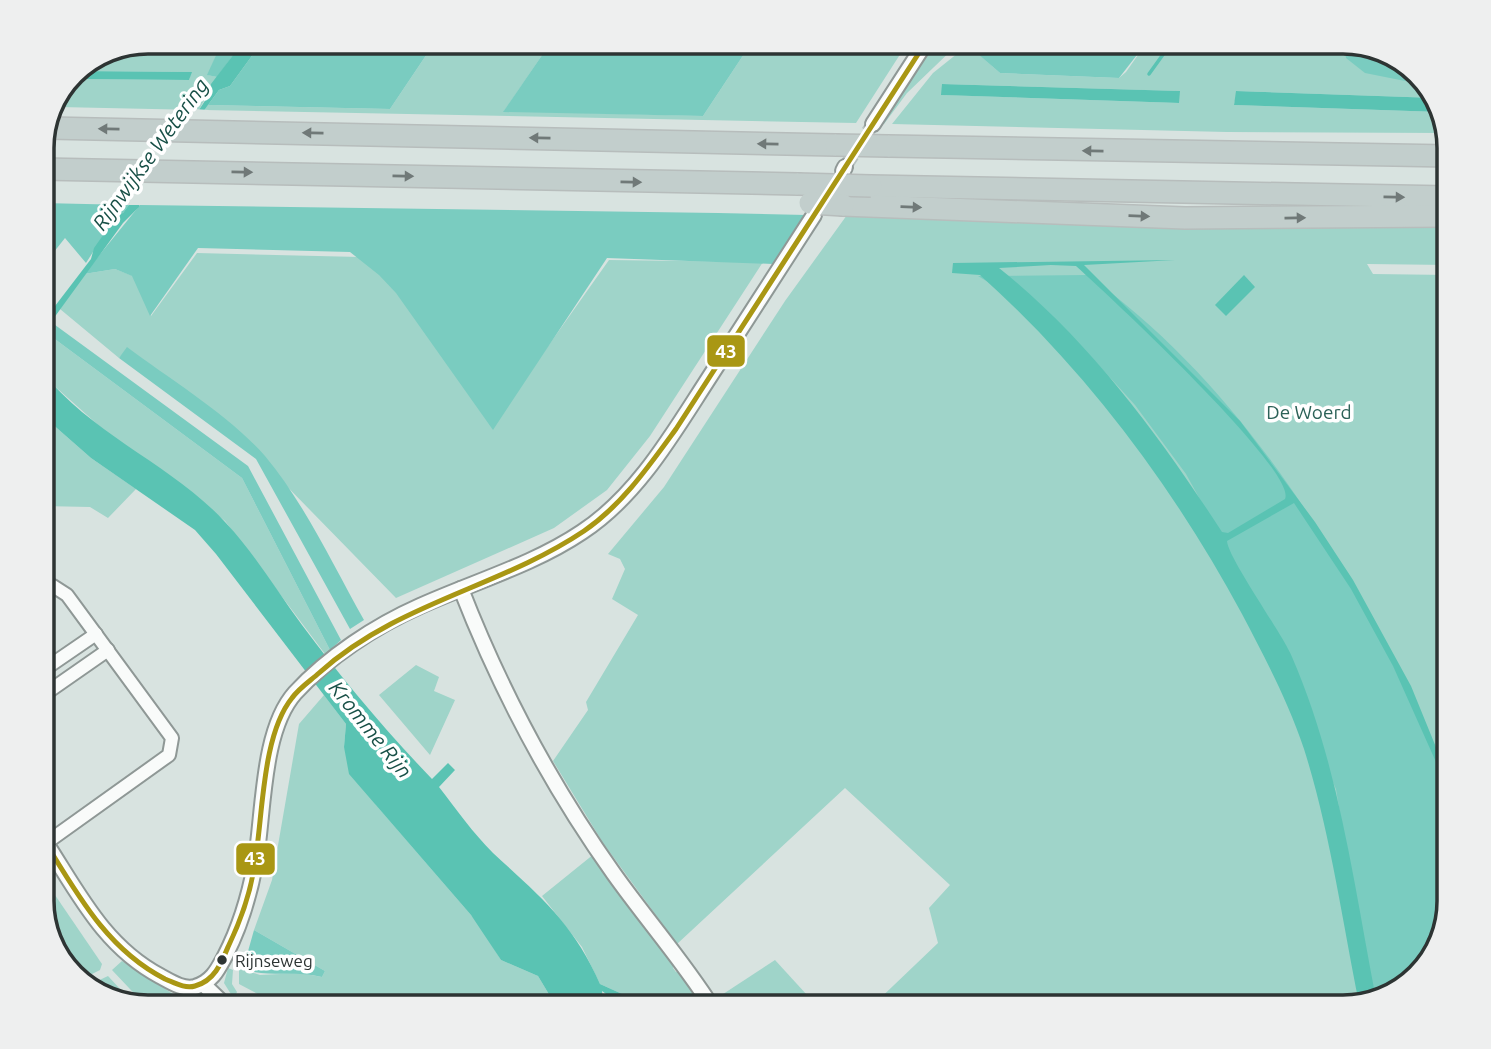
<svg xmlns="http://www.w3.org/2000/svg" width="1491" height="1049" font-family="Ubuntu,sans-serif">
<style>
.green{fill:#9fd4c9;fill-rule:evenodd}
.forest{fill:#7accc0}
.water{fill:#5ac3b3;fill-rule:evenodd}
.pier{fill:#d8e3e0}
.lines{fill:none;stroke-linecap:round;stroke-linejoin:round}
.stream{stroke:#5ac3b3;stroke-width:3.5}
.tertiary-tunnel{stroke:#b6c0bd;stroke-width:14;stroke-dasharray:14 7;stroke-linecap:butt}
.minor-casing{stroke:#8f9896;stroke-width:16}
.tertiary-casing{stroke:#8f9896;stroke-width:18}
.motorway-casing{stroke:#b7bdbc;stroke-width:24}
.minor{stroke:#f9fbfa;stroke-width:12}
.tertiary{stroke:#f9fbfa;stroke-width:14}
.motorway{stroke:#c2cecc;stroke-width:21}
.motorway-bridge-casing{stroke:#b7bdbc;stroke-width:24;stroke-linecap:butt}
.motorway-bridge{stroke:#c2cecc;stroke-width:21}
.bus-1-casing{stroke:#fff;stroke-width:10}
.bus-1{stroke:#a99714;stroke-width:5}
.oneway{fill:#707978}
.bus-dot{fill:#2d3433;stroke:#fff;stroke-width:2.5}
.labels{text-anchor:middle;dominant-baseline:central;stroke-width:7;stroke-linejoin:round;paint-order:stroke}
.bus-label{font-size:17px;fill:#2d3433;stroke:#fff;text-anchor:start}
.park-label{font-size:19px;fill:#2c6258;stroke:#fff}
.water-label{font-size:21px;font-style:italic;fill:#185047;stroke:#fff}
.rim{fill:none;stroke:#2d3433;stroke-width:3.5}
.line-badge{stroke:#fff;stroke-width:2.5}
.badge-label{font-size:19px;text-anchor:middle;font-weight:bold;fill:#fff}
</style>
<rect width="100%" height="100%" fill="#d8e3e0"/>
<!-- green -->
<g class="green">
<path d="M148 42 221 44 208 75 217 77 199 110 59 107 73 79 189 80 191 72 77 71Z"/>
<path d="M435 42H551L504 111 703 116 752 42H908L856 123 204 110 208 105 390 109Z"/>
<path d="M934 42H960L907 93 884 124H880Z"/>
<path d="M1147 42H1343L1351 45 1345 52 1412 79 1416 74 1436 98 1237 91 1234 105 1440 112 1445 133 1227 132 892 124 933 73 968 45 1000 73 1119 78 1126 72ZM942 84 1179 91V103L942 95Z"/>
<path d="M847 215 1449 225V265L1367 264 1373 274 1449 275V901L1427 965 1390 996 1315 727 1370 1000 1343 1007H871L938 943 929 908 950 885 845 788 677 944 603 843 553 761 588 710 586 702 638 615 612 599 625 569 620 559 608 554 664 487 785 301Z"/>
<path d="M197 253 360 257 392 281 493 424 609 260 763 262 650 436 607 490 554 528 396 598 268 467 123 354 119 358 60 309 84 274 115 269 133 276 151 316Z"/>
<path d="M44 331 242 478 330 650 325 654 225 521 182 486 115 440 50 382 42 372V344L48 349Z"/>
<path d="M42 415 91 458 136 489 108 518 90 507 42 506Z"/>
<path d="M416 665 439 677 434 691 455 700 430 755 379 695Z"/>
<path d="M324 695 346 724 344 747 376 805 478 923 501 960 538 976 550 996 544 1007H282L239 984V968L260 975 300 973 322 977 325 971 254 930 272 880 299 724Z"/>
<path d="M594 854 634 910 632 913 640 917 675 963 673 968 676 972 679 971 706 1007H651L600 984 582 947 542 896Z"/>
<path d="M42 876 102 964 100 970 80 980C49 945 42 923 42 876Z"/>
<path d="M775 960 818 1007 723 1006 717 998Z"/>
<path d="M122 961 173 994 201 1001 212 1007 146 1006 112 970Z"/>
<path d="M228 968 233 970 232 984 237 992 234 999 224 983Z"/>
<path d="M108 976 132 1002 87 986Z"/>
</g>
<!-- forest -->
<g class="forest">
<path d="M222 42H243L217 77 207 75Z"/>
<path d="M262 42H435L390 109 208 105 219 90 230 86Z"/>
<path d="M551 42H752L703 116 503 112Z"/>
<path d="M964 42H1147L1119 78 1000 73Z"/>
<path d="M1351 45 1407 64 1416 74 1405 81 1365 73 1346 58 1345 52Z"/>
<path d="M42 203 129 205 123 213 117 214 86 263 65 238 42 267Z"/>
<path d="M140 205 718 213 806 215 773 264 607 258 493 430 396 293 379 275 350 252 198 248 150 316 132 276 115 269 84 274Z"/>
<path d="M1087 275C1234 379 1345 552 1416 715 1425 737 1446 771 1449 793 1454 828 1452 892 1441 925 1437 937 1434 954 1427 965 1416 982 1390 996 1370 1000L1336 789 1218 532 1186 474 1135 405 1095 361 1049 318 978 276Z"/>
<path d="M51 322 248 466 341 640 330 650 242 478 44 331Z"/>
<path d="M127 347C171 380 229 415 265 456 305 504 333 565 364 620L350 629 256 459 119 358Z"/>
<path d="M254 930 325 971 322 977C295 970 269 978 243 969Z"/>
</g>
<!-- water -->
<g class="water">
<path d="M243 42H262L230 86 219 90 142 195 139 207 123 223 43 333 53 345 49 350 42 344V323L91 259 94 248 118 214 123 213 199 110 210 93 211 84Z"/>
<path d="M77 71 192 72 189 80 73 79Z"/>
<path d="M942 84 1180 91 1179 103 941 95Z"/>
<path d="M1236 91 1436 98 1440 112 1234 105Z"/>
<path d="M1175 260 1084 265 1240 421 1315 522 1353 580 1411 686 1449 779V791L1393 666 1351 589 1294 503 1227 541C1228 558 1282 633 1292 657 1339 765 1354 885 1376 999L1359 1003C1342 919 1330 831 1304 749 1288 701 1265 658 1242 614 1174 488 1087 371 980 275L952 273 953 263ZM1051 265 1076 266C1105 292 1298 471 1285 499L1228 533 1222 532C1159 435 1089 340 999 268Z"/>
<path d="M1244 275 1255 287 1226 316 1215 305Z"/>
<path d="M42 372C95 437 173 465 226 523 255 554 277 591 302 625 342 679 386 731 432 779L448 763 455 770 439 787C456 809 473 833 493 853 540 896 574 924 600 984L651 1007H624L602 991 604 1007H544L550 996 538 976 501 960 471 915 349 774 344 747 346 724 216 554 195 530 91 458 42 415Z"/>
</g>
<!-- pier -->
<path class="pier" d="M194 109 209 110 145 197 144 205H125Z"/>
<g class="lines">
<!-- stream -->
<path class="stream" d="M1149 74 1172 42"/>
<!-- tertiary-tunnel -->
<path class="tertiary-tunnel" d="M845 167 873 124"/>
<defs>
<g id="minor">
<path d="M42 587 53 586 67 595 172 738 169 755 46 843"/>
<path d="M42 671 96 634"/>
<path d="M42 696 108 650"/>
</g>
<g id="tertiary">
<path d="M873 124 926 42"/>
<path d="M843 171 845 167"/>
<path d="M461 589C500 689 552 787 614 874 646 919 683 961 712 1007"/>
<path d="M42 837C77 890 102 945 160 976 171 982 183 990 195 987 212 982 218 969 225 956 240 927 249 897 255 865 264 816 261 731 295 693 328 657 375 626 420 606 473 582 533 565 582 532 637 496 672 435 707 381 743 326 778 270 814 215"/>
<path d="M203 984 227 1007"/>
</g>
<g id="motorway">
<path d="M49 128 836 145"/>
<path d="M888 146 1449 156"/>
<path d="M42 169 798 184"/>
<path d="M871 186 1449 197"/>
<path d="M843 205 1185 218 1449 216"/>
</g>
</defs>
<!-- minor casing -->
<use href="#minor" class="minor-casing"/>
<!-- tertiary casing -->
<use href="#tertiary" class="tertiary-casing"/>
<!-- motorway casing -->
<use href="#motorway" class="motorway-casing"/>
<!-- minor -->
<use href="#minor" class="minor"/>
<!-- tertiary -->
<use href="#tertiary" class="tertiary"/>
<!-- motorway -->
<use href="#motorway" class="motorway"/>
<defs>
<g id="motorway-bridge">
<path d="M836 145 888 146"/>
<path d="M798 184 871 186"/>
<path d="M810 203 843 205"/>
</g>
</defs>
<!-- motorway-bridge casing -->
<use href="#motorway-bridge" class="motorway-bridge-casing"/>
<!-- motorway-bridge -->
<use href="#motorway-bridge" class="motorway-bridge"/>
<defs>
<path id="bus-1" d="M42 837C76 892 106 949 165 979 175 983 185 989 195 986 214 981 221 964 228 947 241 920 251 892 255 862 263 815 262 735 292 698 299 688 310 681 319 673 398 602 499 588 584 531 622 505 649 466 676 429L926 42"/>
</defs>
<!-- bus-1 casing -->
<use href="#bus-1" class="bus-1-casing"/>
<!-- bus-1 -->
<use href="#bus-1" class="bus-1"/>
</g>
<!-- one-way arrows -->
<defs><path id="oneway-solid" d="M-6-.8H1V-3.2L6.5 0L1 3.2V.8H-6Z" transform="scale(1.75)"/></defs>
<g class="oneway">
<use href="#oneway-solid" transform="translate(109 129) rotate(-179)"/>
<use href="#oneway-solid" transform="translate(313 133) rotate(-179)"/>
<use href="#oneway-solid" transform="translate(540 138) rotate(-179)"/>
<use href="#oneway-solid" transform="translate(768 144) rotate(-179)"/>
<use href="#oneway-solid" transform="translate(1093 151) rotate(-179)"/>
<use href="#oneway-solid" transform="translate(242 172) rotate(1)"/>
<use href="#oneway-solid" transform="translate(403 176) rotate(1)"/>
<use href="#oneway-solid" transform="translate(631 182) rotate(1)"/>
<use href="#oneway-solid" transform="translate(1394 197) rotate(1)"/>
<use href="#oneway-solid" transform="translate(911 207) rotate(2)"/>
<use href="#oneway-solid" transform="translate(1139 216) rotate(2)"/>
<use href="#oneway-solid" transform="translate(1295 218) rotate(-1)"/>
</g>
<!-- markers -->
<circle class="bus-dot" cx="222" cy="960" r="6"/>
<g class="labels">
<!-- bus labels -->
<g class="bus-label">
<text x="235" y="960">Rijnseweg</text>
</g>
<!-- park labels -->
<g class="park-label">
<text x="1309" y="412">De Woerd</text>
</g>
<!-- water labels -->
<g class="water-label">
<text transform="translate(150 154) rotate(-54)">Rijnwijkse Wetering</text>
<text transform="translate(371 729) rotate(51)">Kromme Rijn</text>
</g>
</g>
<!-- crop -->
<path d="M0 0H1491V1049H0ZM148 54H1343A94 94 0 0 1 1437 148V901A94 94 0 0 1 1343 995H148A94 94 0 0 1 54 901V148A94 94 0 0 1 148 54Z" fill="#eeefef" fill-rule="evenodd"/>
<path class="rim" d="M148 54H1343A94 94 0 0 1 1437 148V901A94 94 0 0 1 1343 995H148A94 94 0 0 1 54 901V148A94 94 0 0 1 148 54Z"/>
<g class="line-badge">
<rect x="706" y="334" width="40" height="34" rx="7" fill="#a99714"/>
<rect x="235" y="842" width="41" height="34" rx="7" fill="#a99714"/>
</g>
<g class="badge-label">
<text x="726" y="358">43</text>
<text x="255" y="865">43</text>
</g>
</svg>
